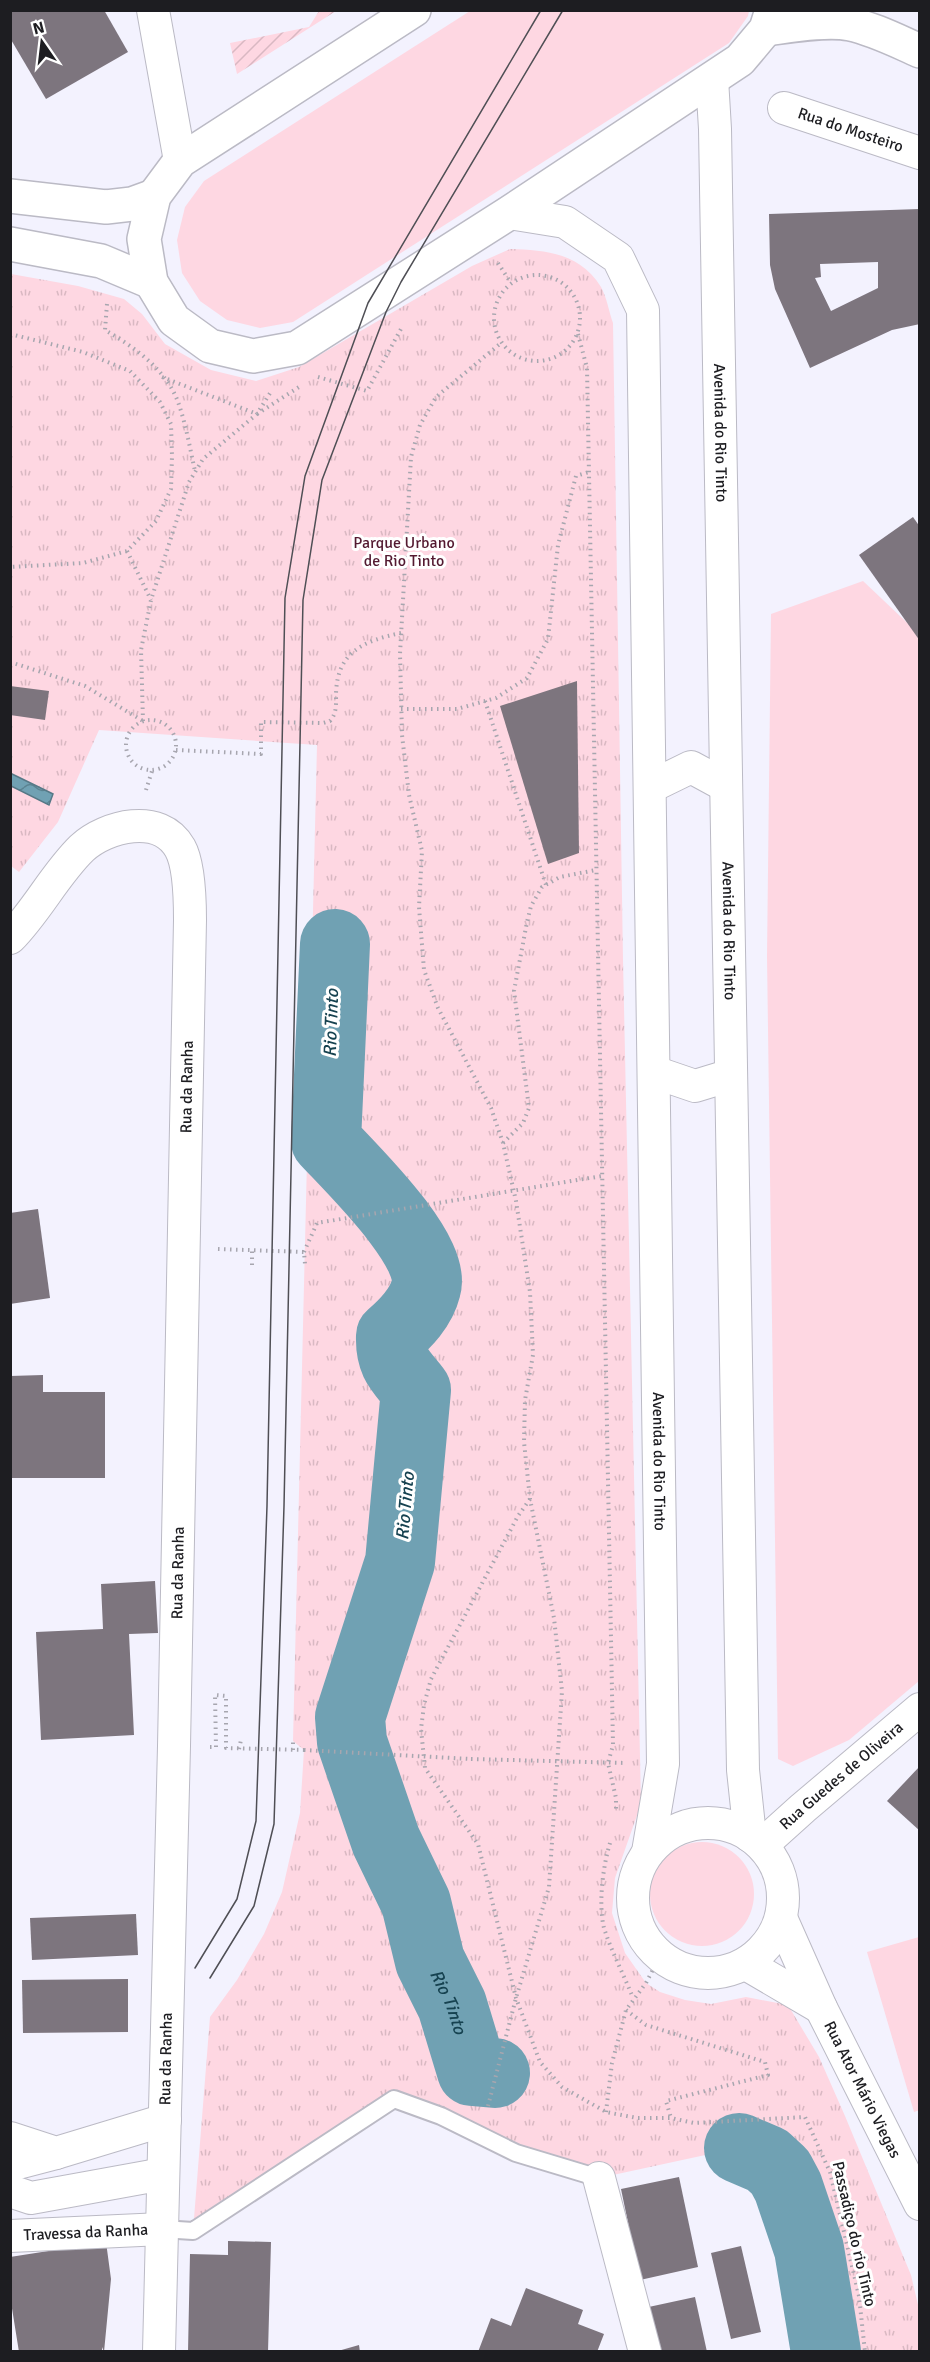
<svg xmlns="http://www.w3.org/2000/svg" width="930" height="2362" font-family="Signika,sans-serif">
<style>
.grass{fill:#fed7e2}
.park{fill:url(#park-tufts)}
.garden{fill:url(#garden-furrows)}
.water{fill:url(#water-waves);stroke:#577987;stroke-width:1.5}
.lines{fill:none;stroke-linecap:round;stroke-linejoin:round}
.river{stroke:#70a1b3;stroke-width:70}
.building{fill:#7d757e;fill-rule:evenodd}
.lane-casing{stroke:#bbbac5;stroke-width:20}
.street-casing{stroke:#bbbac5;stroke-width:34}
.secondary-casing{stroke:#bbbac5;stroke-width:36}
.path{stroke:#a7a6af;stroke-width:4;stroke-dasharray:1.5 4.5;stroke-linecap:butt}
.lane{stroke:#fff;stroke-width:16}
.street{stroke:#fff;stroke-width:32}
.secondary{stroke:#fff;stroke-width:33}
.tram{stroke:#4f4f55;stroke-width:1.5}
.path-bridge{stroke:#a7a6af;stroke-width:4;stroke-dasharray:1.5 4.5;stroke-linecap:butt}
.labels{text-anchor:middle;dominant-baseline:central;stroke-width:6;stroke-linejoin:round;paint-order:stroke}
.street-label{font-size:16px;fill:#1d1d21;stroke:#fff}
.park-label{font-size:16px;fill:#541a31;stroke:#fff}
.water-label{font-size:18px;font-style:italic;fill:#164250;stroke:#fff}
</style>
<defs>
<pattern id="park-tufts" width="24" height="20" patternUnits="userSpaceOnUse" patternTransform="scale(1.5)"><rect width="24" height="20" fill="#fed7e2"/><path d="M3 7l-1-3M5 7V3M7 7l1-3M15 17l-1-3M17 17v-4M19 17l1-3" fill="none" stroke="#d9b8c2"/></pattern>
<pattern id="garden-furrows" width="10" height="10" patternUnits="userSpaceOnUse" patternTransform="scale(1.5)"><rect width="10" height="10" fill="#fed7e2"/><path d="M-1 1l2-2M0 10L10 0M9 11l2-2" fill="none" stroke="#d9b8c2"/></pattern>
<pattern id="water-waves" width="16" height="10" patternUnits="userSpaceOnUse" patternTransform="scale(1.5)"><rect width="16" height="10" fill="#70a1b3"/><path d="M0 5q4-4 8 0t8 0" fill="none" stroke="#5b8391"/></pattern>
</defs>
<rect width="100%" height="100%" fill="#f3f2fe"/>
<!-- grass -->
<g class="grass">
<path d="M470 11H749L748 16 729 43 293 322 260 328 227 320 200 301 182 273 177 240 185 207 204 181Z"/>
<path d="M863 581 920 635 919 1681 849 1740 793 1766 778 1759 767 956 771 614Z"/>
<circle cx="702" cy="1894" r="52"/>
<path d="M919 1937 920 2110 914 2112 867 1952Z"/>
</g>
<!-- park -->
<path class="park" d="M510 249C546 250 580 253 601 287 607 298 609 312 613 323L623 960 641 1804 615 1878 612 1913 625 1953 646 1983 660 1992 685 2000 711 2004 746 1997 788 2005 819 2057 845 2116 911 2275 919 2309V2351H802L786 2273 759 2199 710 2154 599 2178 394 2099 193 2231 210 2017 237 1980 264 1934 282 1892 300 1813 304 1750 293 1741 317 745 99 730 58 822 19 872 11 866V274L78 286 124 299 142 314 165 344 211 370 256 381 299 367 472 266Z"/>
<!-- garden -->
<path class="garden" d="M319 11H336L237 74 230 43 309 27Z"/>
<!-- water -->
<path class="water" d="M10 773 53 794 49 805 11 786Z"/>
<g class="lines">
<!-- river -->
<g class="river">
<path id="s1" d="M335 944 326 1141C351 1168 437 1251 426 1288 421 1308 406 1323 391 1336 390 1363 400 1370 416 1390L400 1562 350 1717 352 1742 386 1841 416 1903 430 1961 452 2005 472 2071 495 2073"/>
<path d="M739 2148 767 2160 780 2172 788 2187 809 2249 826 2352"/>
</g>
</g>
<!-- building -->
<g class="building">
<path d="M10 10H104L128 52 46 99 10 38Z"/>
<path d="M920 209V324L892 330 810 368 775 289 770 265 769 214ZM878 262V288L831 311 815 278 821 277 820 264Z"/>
<path d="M913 517 920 527V641L859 555Z"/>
<path d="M577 681 579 853 548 864 500 706Z"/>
<path d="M10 686 49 691 45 720 10 715Z"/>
<path d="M38 1209 50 1298 10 1304V1213Z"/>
<path d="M43 1375V1392H105V1478H10V1376Z"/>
<path d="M155 1581 158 1633 129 1634 134 1735 41 1740 36 1632 103 1629 101 1584Z"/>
<path d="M920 1766V1831L887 1801Z"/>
<path d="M136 1914 138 1955 32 1960 30 1918Z"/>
<path d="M128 1979V2032L23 2033 22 1980Z"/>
<path d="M679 2177 698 2267 640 2280 621 2189Z"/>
<path d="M228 2241 271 2242 268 2352H188L190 2254 228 2255Z"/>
<path d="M106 2242 111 2279 104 2352 102 2347V2352H19L10 2296V2257Z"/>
<path d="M741 2246 761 2332 731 2339 711 2253Z"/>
<path d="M526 2288 583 2310 578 2324 604 2334 597 2352H478L491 2318 511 2326Z"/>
<path d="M695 2297 707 2352H654L644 2308Z"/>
<path d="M359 2345 360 2352H338V2351Z"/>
</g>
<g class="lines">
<defs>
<path id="lane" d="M162 2229 193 2231 394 2099 441 2116 516 2153 599 2178"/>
<g id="street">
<path d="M153 10 180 161"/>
<path id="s2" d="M712 79 715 129 743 1770 750 1836"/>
<path id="s3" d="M784 108 920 153"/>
<path id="s4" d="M509 213 565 222 618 258 643 310 663 1764 648 1852"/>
<path d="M650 787 691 767 726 786"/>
<path d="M10 938C37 911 55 874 82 848 106 826 160 812 180 848 189 864 190 901 190 920L174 1746 159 2352"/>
<path d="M654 1072 695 1086 731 1075"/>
<circle cx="708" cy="1898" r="75"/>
<path id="s5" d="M763 1844 803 1808 920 1709"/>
<path id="s6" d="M781 1918 821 2008 920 2204"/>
<path d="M746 1964 821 2008"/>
<path d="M10 2138 56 2153 165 2120"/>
<path d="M10 2165 56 2153"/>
<path d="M599 2178 645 2352"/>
<path d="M10 2191 31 2198 163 2174"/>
<path id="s7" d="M10 2236 162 2229"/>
</g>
<g id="secondary">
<path d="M414 10 180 161 154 196 144 239 151 282 174 320 210 346 253 356 297 348 509 213 740 60 766 29 772 10"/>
<path d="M766 29C789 26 828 19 850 24 874 29 897 41 920 51"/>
<path d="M10 196 106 207 132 204 154 196"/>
<path d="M10 244 101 261 151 282"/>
</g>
</defs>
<!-- lane casing -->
<use href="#lane" class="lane-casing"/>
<!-- street casing -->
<use href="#street" class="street-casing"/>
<!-- secondary casing -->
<use href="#secondary" class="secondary-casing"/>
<!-- path -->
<g class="path">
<path d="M498 263 511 283"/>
<circle cx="537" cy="318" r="43"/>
<path d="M107 304 105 330C134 347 166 369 178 402 186 424 190 449 195 471"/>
<path d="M10 334 83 352 130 371 160 402 171 424 172 456 171 489 156 521 127 551 83 563 10 567"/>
<path d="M578 334 587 368 613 1745 608 1763 616 1798V1813"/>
<path d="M162 377 257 414 299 387"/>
<path d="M318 377 367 391 402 327"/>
<path d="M127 551 151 600"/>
<path d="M10 662 85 686 143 721"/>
<path d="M485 701 546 885"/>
<path d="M401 709H457L496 698 527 678 548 639 558 545 576 476 589 472"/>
<circle cx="151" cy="745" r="25"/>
<path d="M143 721 141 650 151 600 189 482 203 459 257 414 272 390"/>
<path d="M176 750 261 754V722L323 723 330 721C337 713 336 704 336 694 337 652 363 641 401 633"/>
<path d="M146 790 152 771"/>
<path d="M503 1143 523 1123 529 1108 514 991 527 922 531 906 542 887 560 877 596 870"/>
<path d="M218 1249 304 1252 305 1264"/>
<path d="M304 1252 317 1223 602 1176"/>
<path d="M252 1265V1250"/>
<path d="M530 1499 518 1516 431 1679 424 1705 421 1729 425 1768 478 1844 516 1998 540 2062 562 2087 606 2112 637 2118H671L694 2123 805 2117 830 2172 859 2296 865 2352"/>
<path d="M210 1747H216L215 1695 226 1696V1748L304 1750"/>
<path d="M239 1749 241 1740"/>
<path d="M293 1750V1741"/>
<path d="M471 1759 626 1763"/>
<path d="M610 1843C603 1866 598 1904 604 1928 611 1951 624 1975 633 1998"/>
<path d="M626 2010 646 2025 765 2062 768 2075 666 2101 671 2118"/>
<path d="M488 2106 516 1998 549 1887 562 1691 554 1618 530 1499 524 1442 525 1400 533 1355 530 1292 516 1201 503 1143 491 1108 438 1008 424 970 419 907 422 851 409 795 402 735 400 654 411 457 420 425 436 397 501 343"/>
<path d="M606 2112 612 2063 626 2010 646 1983 660 1956"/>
</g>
<!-- lane -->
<use href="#lane" class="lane"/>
<!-- street -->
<use href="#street" class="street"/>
<!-- secondary -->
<use href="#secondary" class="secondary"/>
<!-- tram -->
<g class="tram">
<path d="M195 1968 237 1899 256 1821 267 1506 285 598 305 476 368 303 541 10"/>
<path d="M210 1978 254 1906 274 1824 284 1506 303 600 322 480 386 312 401 282 563 10"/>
</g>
<!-- path-bridge -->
<path class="path-bridge" d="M304 1750 471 1759"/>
</g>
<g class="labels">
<!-- street labels -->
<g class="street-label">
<text stroke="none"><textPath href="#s3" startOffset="70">Rua do Mosteiro</textPath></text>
<text stroke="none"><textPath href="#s2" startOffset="354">Avenida do Rio Tinto</textPath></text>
<text stroke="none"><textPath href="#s2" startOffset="852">Avenida do Rio Tinto</textPath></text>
<text transform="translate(187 1087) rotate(-89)">Rua da Ranha</text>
<text stroke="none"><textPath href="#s4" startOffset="1330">Avenida do Rio Tinto</textPath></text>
<text transform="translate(178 1573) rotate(-89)">Rua da Ranha</text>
<text stroke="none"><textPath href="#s5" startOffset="104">Rua Guedes de Oliveira</textPath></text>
<text transform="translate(166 2059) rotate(-89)">Rua da Ranha</text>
<text stroke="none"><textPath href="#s6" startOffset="190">Rua Ator Mário Viegas</textPath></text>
<text stroke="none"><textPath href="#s7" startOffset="76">Travessa da Ranha</textPath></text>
<text transform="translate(854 2234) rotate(77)">Passadiço do rio Tinto</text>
</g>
<!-- park labels -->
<g class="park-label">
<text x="404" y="543">Parque Urbano<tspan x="404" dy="18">de Rio Tinto</tspan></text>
</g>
<!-- water labels -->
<g class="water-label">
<text transform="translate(331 1023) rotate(-88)">Rio Tinto</text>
<text transform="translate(405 1506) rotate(-85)">Rio Tinto</text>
<text stroke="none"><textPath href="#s1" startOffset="1140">Rio Tinto</textPath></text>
</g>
</g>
<!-- border -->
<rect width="930" height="2362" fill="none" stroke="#1d1d21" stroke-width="24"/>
<!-- north arrow -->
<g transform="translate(42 42) rotate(346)" stroke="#ffffff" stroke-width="4.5" paint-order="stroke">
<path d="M0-4.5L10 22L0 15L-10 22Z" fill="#1d1d21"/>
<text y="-9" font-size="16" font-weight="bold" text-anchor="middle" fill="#1d1d21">N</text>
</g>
</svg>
